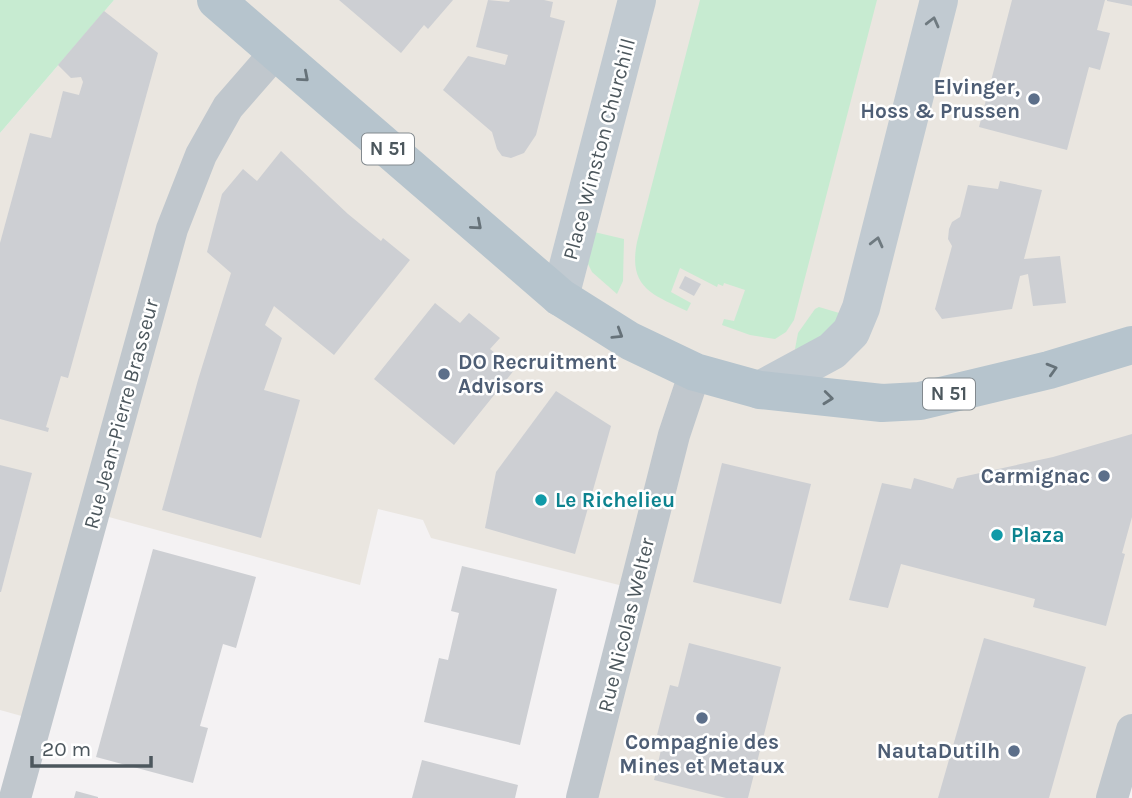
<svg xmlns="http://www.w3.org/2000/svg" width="1132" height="798" font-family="Karla,sans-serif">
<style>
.commercial{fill:#eae6e0}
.green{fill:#c7ebd1}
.building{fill:#cdcfd3}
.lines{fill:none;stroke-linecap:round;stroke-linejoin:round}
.street{stroke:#c0c7cd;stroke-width:32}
.secondary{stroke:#c1cad1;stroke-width:38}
.primary{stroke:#b6c4cd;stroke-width:38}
.oneway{stroke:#6f7a80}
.oneway2{stroke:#667279}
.service-dot{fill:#5c6f8a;stroke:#fff;stroke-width:2.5}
.culture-dot{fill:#0f9aa8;stroke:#fff;stroke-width:2.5}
.labels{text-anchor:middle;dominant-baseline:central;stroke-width:5;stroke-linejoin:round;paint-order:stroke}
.shield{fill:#fff;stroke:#82898e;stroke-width:2}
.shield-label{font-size:19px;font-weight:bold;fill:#4c575d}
.service-label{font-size:21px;font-weight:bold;fill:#4e5e75;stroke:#fff;text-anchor:end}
.street-label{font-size:21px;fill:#4c575d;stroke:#fff}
.culture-label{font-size:21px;font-weight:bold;fill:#0d838f;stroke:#fff;text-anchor:start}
</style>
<rect width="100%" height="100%" fill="#f4f2f3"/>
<!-- commercial -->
<path class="commercial" d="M114 0H1132V730L1112 798H591L635 589 431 538 423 520 378 509 360 585 94 513 36 720 0 710V133Z"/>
<!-- green -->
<g class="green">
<path d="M0 0H114L0 133Z"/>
<path d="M700 0H877L794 320 786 332 775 339 750 335 722 325 724 319 734 321 745 290 724 283 723 286 718 284 717 287 680 268 671 292 691 303 687 311C652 294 628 288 637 242Z"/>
<path d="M590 231 624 239 623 281 617 294 592 272 586 260Z"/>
<path d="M819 307 846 315 810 345 795 349 798 333 815 309Z"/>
</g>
<!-- building -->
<g class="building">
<path d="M339 0H453L428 29 424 25 401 53Z"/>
<path d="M488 0 509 2 510 0H544L553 2 550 17 565 21 536 135 524 153 511 158 502 156 497 149 492 132 443 90 468 56 505 65 508 55 476 47Z"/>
<path d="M1012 0H1105L1097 30 1110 33 1100 70 1089 67 1067 150 979 127Z"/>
<path d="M1107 0H1132V6L1107 1Z"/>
<path d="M104 11 158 53 68 378 61 376 46 427 49 428 48 432 0 419V243L30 133 51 138 63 91 79 95 83 82 81 77 71 78 58 65Z"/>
<path d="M281 151 348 214 381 241 383 238 410 260 334 355 274 306 265 325 282 338 264 390 300 400 261 538 162 510 198 380 231 273 207 252 222 194 243 169 257 181Z"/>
<path d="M1000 181 1042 190 1024 259 1060 256 1066 303 1033 306 1028 274 1020 276 1012 309 942 319 935 309 952 246 948 239 949 229 952 222 960 217 968 185 998 189Z"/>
<path d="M685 276 701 284 694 296 679 288Z"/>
<path d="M435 303 460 323 469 313 500 338 490 349 515 369 454 445 374 379Z"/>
<path d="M556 391 611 426 575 554 485 528 496 472Z"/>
<path d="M1132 434V517L1122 553 1125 554 1106 626 1033 607 1035 599 901 564 888 608 849 600 882 483 911 489 914 478 953 489 957 478 1053 457Z"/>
<path d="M722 463 811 484 781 604 693 582Z"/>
<path d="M0 465 32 473 1 592H0Z"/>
<path d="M153 549 256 577 236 648 223 644 200 726 208 728 193 783 96 757Z"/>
<path d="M462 566 557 589 520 745 424 722 439 658 448 660 459 613 451 611Z"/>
<path d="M984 638 1086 667 1049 798H938Z"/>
<path d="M689 643 781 667 748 798H726L654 780 664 737 657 735 670 685 678 687Z"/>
<path d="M422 760 518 785 515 798H412Z"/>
<path d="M76 791 98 797V798H74Z"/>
</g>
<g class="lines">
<!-- street -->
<g class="street">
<path d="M15 798 172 229 201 155 228 107 276 52"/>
<path d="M582 798 674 435 695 372"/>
<path d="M1112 798 1132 730"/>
</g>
<!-- secondary -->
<g class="secondary">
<path d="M560 297 637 0"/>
<path d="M760 390 832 351 851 332 861 308 939 0"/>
</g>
<!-- primary -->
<path class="primary" d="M216 0 560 297 630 341 695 372 760 390 882 403 920 401 1049 370 1132 345"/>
</g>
<!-- one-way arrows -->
<defs><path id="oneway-chevron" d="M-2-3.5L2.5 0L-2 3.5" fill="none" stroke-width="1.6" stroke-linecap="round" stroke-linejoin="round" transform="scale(1.75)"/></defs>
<g class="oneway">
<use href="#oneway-chevron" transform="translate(933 22) rotate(-76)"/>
<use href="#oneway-chevron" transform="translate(877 242) rotate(-76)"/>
</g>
<g class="oneway2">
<use href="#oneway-chevron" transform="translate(304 77) rotate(41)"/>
<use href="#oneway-chevron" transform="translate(477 225) rotate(41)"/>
<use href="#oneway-chevron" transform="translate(618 334) rotate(32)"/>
<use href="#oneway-chevron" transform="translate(1052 369) rotate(-16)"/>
<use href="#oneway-chevron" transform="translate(828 398) rotate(6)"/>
</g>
<!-- markers -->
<g class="service-dot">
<circle cx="1034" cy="99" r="7"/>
<circle cx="444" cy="374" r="7"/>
<circle cx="1104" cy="476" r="7"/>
<circle cx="702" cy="718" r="7"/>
<circle cx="1014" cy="751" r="7"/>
</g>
<g class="culture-dot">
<circle cx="541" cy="500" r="7"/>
<circle cx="997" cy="535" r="7"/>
</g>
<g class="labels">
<!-- shield labels -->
<g class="shield">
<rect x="362" y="133.5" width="52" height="31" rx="5"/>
<rect x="923" y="378.5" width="52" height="31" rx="5"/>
</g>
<g class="shield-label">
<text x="388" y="149">N 51</text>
<text x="949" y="394">N 51</text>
</g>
<!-- service labels -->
<g class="service-label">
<text x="1020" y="87">Elvinger,<tspan x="1020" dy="24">Hoss &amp; Prussen</tspan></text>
<text x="458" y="362" text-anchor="start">DO Recruitment<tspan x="458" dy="24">Advisors</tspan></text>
<text x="1090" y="476">Carmignac</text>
<text x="702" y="742" text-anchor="middle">Compagnie des<tspan x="702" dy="24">Mines et Metaux</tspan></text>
<text x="1000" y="751">NautaDutilh</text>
</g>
<!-- street labels -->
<g class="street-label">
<text transform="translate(599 149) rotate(-75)">Place Winston Churchill</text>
<text transform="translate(121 414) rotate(-75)">Rue Jean-Pierre Brasseur</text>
<text transform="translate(626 625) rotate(-76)">Rue Nicolas Welter</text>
</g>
<!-- culture labels -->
<g class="culture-label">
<text x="555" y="500">Le Richelieu</text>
<text x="1011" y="535">Plaza</text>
</g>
</g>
<!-- scale -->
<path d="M32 756v10h119v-10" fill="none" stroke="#4c575d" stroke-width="3.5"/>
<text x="42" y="756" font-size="21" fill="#4c575d" stroke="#ffffff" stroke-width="5" paint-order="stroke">20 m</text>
</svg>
